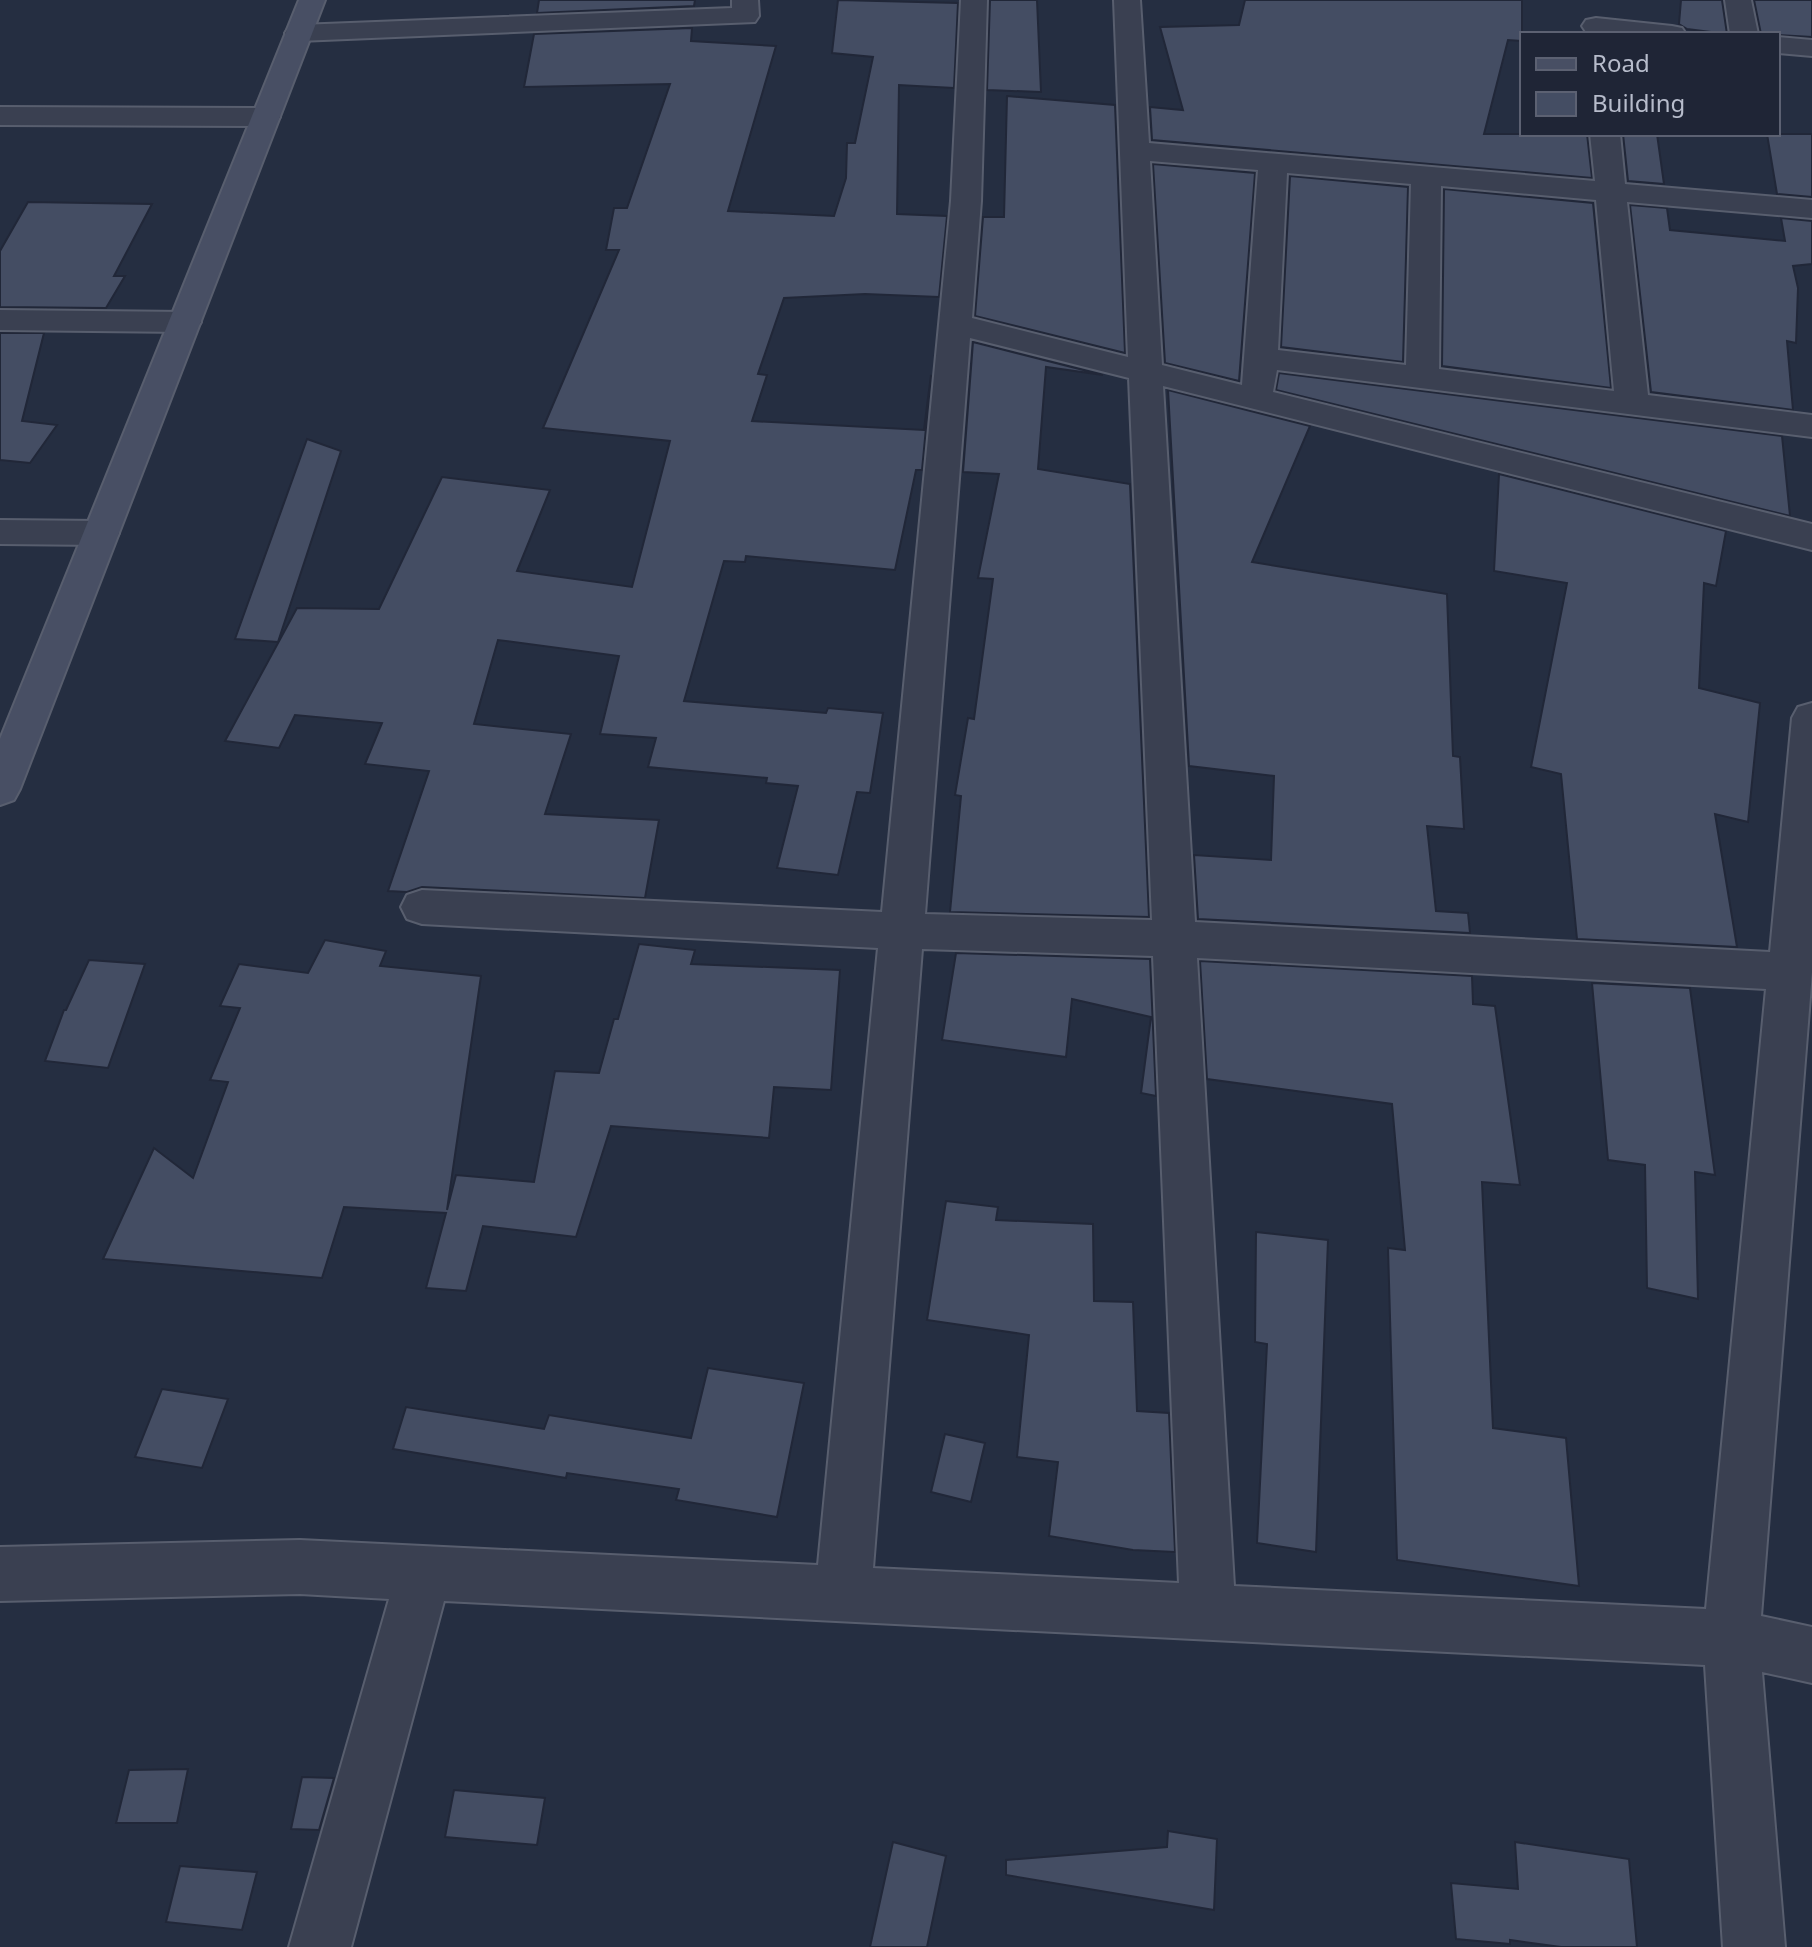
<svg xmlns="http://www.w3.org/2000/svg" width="1812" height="1947" font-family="'Noto Sans',sans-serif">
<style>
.building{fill:#444d63;stroke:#212738;stroke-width:2}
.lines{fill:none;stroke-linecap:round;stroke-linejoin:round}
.street-casing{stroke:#585e6e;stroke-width:4}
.secondary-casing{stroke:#585e6e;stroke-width:4}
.street{fill:#3a4051;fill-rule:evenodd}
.secondary{fill:#484f64;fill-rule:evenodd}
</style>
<rect width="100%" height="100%" fill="#252e41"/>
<!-- building -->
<g class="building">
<path d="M539 0H695L694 6 537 13Z"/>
<path d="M838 0 958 3 954 88 899 85 897 214 947 216 939 297 865 294 784 298 758 374 767 375 752 421 924 430 931 375 922 470H916L895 570 746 556 745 562 724 561 684 701 826 713 828 708 883 713 870 793 857 792 838 875 777 868 798 786 766 783 767 778 648 767 656 738 600 734 619 656 498 640 474 724 571 734 545 814 659 820 645 898 422 887 407 892 388 891 429 771 365 764 382 723 295 715 279 748 225 741 297 608 379 609 442 477 550 490 517 571 632 587 670 441 543 428 619 250H606L614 208H627L670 84 524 87 534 34 692 28 691 41 776 46 728 211 834 216 846 178 847 143H855L873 57 832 53Z"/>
<path d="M990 0H1037L1041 92 987 90Z"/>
<path d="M1245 0H1522V41L1508 40 1484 134H1587L1592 178 1152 140 1150 107 1183 110 1160 27 1239 25Z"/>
<path d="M1681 0H1722L1727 34 1687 29 1679 24Z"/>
<path d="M1754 0H1812V37L1761 34Z"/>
<path d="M1007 96 1115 105 1125 353 975 316 983 217H1004Z"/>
<path d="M1623 134H1657L1664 184 1628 181Z"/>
<path d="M1767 134H1812V197L1777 194Z"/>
<path d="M1153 164 1255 173 1239 381 1165 363Z"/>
<path d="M1290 176 1408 187 1403 362 1281 347Z"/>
<path d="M1444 189 1593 203 1611 388 1442 366Z"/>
<path d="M28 202 152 204 114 276H125L106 308 0 307V251Z"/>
<path d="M1630 205 1667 208 1670 230 1785 241 1781 218 1812 221V264L1793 266 1798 288 1796 343 1787 341 1793 410 1651 392Z"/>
<path d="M0 333H44L22 421 57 425 30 463 0 460Z"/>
<path d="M973 342 1103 375 1046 367 1038 469 1130 484 1149 917 950 912 961 796 955 795 968 718 974 719 993 579 978 578 999 474 963 472Z"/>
<path d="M1279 373 1782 436 1790 516 1276 390Z"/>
<path d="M1168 390 1310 426 1252 562 1447 594 1453 756 1460 757 1464 829 1427 826 1436 911 1468 913 1470 933 1198 919 1194 855 1271 860 1274 776 1189 766Z"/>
<path d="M307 439 341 451 278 642 235 639Z"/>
<path d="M1499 474 1726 531 1716 586 1704 583 1699 688 1760 703 1748 822 1715 814 1737 947 1577 939 1561 774 1531 767 1567 583 1494 571Z"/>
<path d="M325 940 386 951 380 966 481 976 447 1210 456 1175 534 1182 555 1071 599 1073 614 1019H618L639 944 695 950 691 964 840 970 831 1090 774 1087 769 1138 611 1126 576 1237 483 1226 466 1291 426 1288 446 1213 344 1207 322 1278 103 1259 154 1148 193 1178 228 1082 210 1080 240 1008 220 1006 239 964 308 973Z"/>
<path d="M956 953 1150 959 1156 1096 1141 1093 1151 1017 1072 999 1066 1057 942 1040Z"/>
<path d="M89 960 145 964 108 1068 45 1061 64 1010H66Z"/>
<path d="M1200 961 1472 976 1473 1004 1495 1006 1520 1185 1482 1182 1493 1428 1566 1438 1579 1586 1397 1560 1388 1248 1405 1250 1392 1104 1207 1079Z"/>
<path d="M1592 983 1690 988 1715 1175 1695 1172 1698 1299 1647 1288 1645 1165 1608 1160Z"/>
<path d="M946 1201 998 1207 996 1220 1093 1224 1094 1301 1133 1302 1137 1411 1169 1413 1175 1552 1133 1550 1049 1536 1058 1462 1017 1457 1029 1335 927 1320Z"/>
<path d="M1256 1232 1328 1240 1316 1552 1257 1543 1267 1344 1255 1342Z"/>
<path d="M708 1368 804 1383 777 1517 676 1500 679 1489 567 1473 566 1478 393 1449 406 1407 544 1429 549 1415 691 1438Z"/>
<path d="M162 1389 228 1399 202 1468 135 1457Z"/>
<path d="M945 1434 985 1443 971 1502 931 1492Z"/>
<path d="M188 1769 177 1823H116L129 1770Z"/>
<path d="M302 1777 334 1778 319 1830 291 1829Z"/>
<path d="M454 1790 545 1798 537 1845 445 1837Z"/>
<path d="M1168 1831 1217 1839 1214 1910 1006 1875V1860L1167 1847Z"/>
<path d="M893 1842 946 1856 927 1947H870Z"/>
<path d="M1515 1842 1629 1859 1637 1947H1561L1510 1940V1944L1456 1939 1451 1883 1518 1889Z"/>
<path d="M180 1866 257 1872 242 1930 166 1922Z"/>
</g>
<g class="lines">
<defs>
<g id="street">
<path d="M732 0H758L759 16 755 22 299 41 289 39 285 33 289 27 299 25 732 8Z"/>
<path d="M961 0H987L981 201 972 318 1128 357 1114 0H1140L1149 143 1595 181 1590 134H1620L1625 184 1812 200V218L1627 202 1648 395 1812 415V437L1277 370 1273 392 1812 524V550L1163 386 1195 922 1770 952 1792 718 1798 707 1812 703V972L1761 1616 1812 1627V1683L1762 1672 1785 1947H1723L1705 1665 444 1601 351 1947H289L389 1599 300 1594 0 1601V1547L300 1540 818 1565 878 948 422 924 407 919 401 907 407 895 422 890 882 912 951 201ZM1150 161 1258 170 1242 385 1162 365ZM1287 173 1411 184 1406 365 1278 350ZM1441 186 1596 200 1614 391 1439 369ZM970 338 1129 378 1152 920 925 914ZM922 949 1153 956 1179 1583 873 1568ZM1197 958 1766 989 1706 1609 1234 1586Z"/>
<path d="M1725 0H1751L1758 34H1730Z"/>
<path d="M1596 18 1672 26 1682 28 1686 34 1586 32 1582 26 1586 20Z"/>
<path d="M1778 37 1812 40V56L1778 53Z"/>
<path d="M0 107 266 108 276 111 280 117 276 123 266 126 0 125Z"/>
<path d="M0 310 185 312 196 315 201 322 196 329 185 332 0 330Z"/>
<path d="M0 520 101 521 114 524 119 533 114 542 101 545 0 544Z"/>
</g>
<path id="secondary" d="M299 0H325L20 789 14 800 0 805V739Z"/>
</defs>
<!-- street casing -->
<use href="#street" class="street-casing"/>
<!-- secondary casing -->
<use href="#secondary" class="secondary-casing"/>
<!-- street -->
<use href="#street" class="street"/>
<!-- secondary -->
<use href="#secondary" class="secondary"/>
</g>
<!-- legend -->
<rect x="1520" y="32" width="260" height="104" fill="#1f2536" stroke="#5c6172" stroke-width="2"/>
<rect x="1536" y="58" width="40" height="12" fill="#484f64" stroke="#5c6172" stroke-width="2"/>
<text x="1592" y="72" font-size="24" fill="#b7bccb">Road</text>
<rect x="1536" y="92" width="40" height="24" fill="#444d63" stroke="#5c6172" stroke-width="2"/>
<text x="1592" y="112" font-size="24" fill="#b7bccb">Building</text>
</svg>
